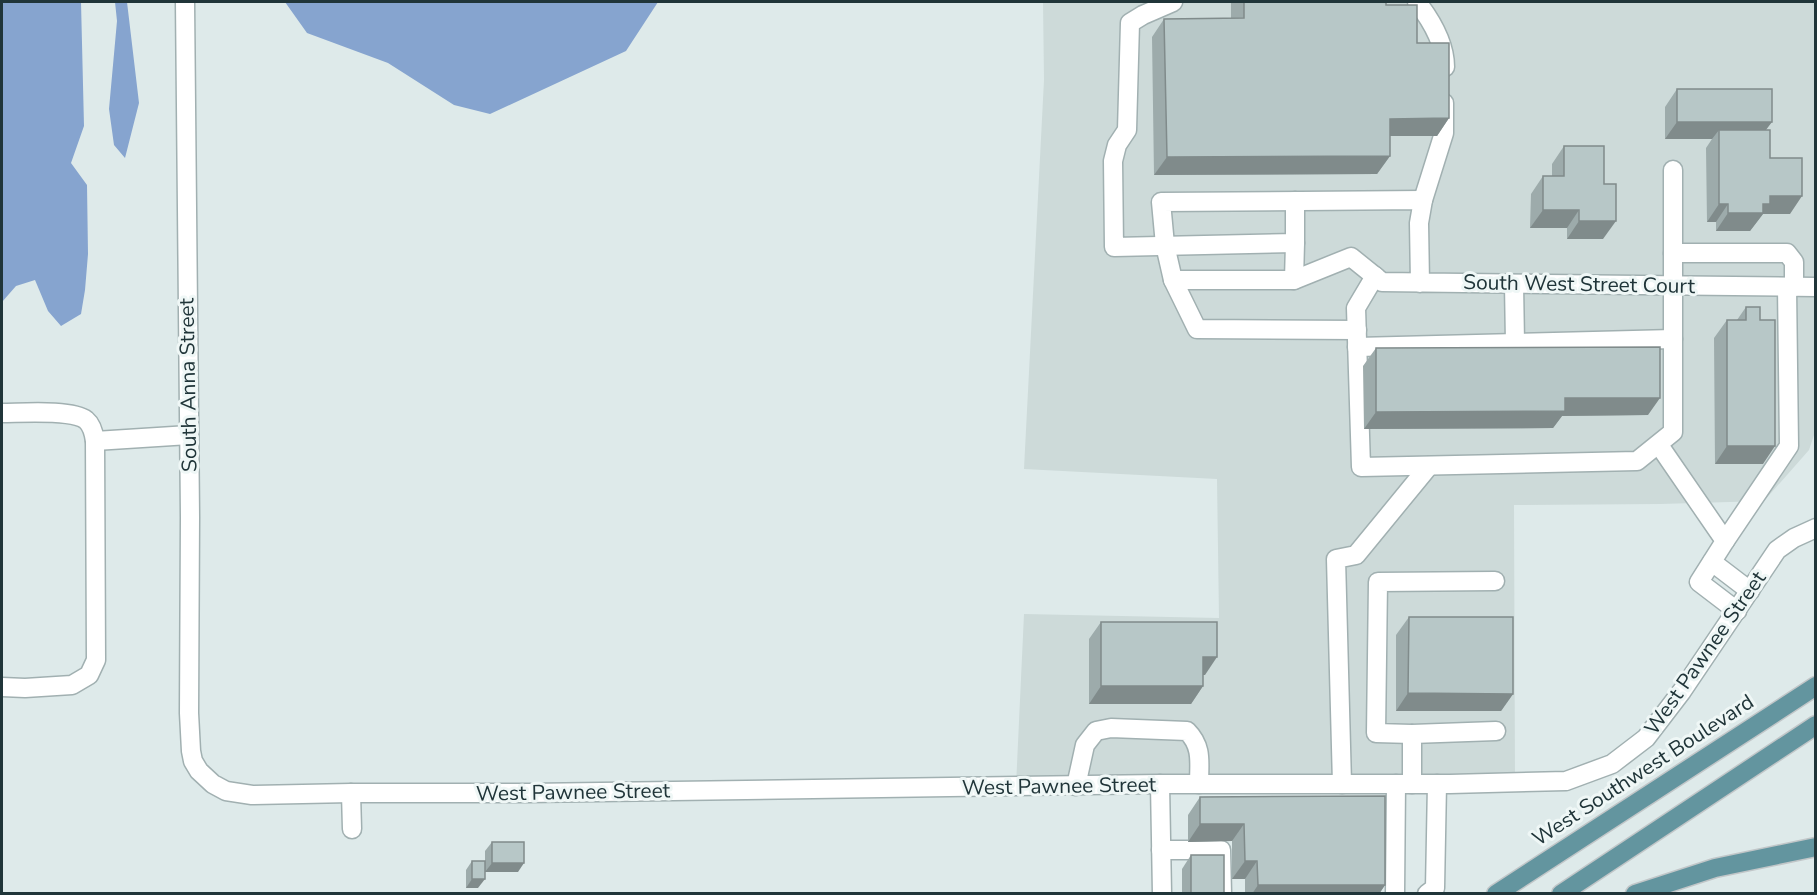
<svg xmlns="http://www.w3.org/2000/svg" width="1817" height="895" font-family="'Nunito Sans',sans-serif">
<style>
.built{fill:#cddad9}
.water{fill:#86a4cf}
.lines{fill:none;stroke-linecap:round;stroke-linejoin:round}
.minor-casing{stroke:#a1b0b1;stroke-width:21}
.major-casing{stroke:#c1c6c8;stroke-width:21}
.minor{stroke:#fff;stroke-width:18}
.major{stroke:#63959f;stroke-width:18}
.wall{fill:#9dabab}
.shaded-wall{fill:#808b8b}
.building{fill:#b7c7c7;stroke:#808b8b;stroke-width:1.5}
.labels{text-anchor:middle;dominant-baseline:central;stroke-width:6;stroke-linejoin:round;paint-order:stroke}
.street-label{font-size:21px;fill:#203539;stroke:#eff7f6}
</style>
<rect width="100%" height="100%" fill="#deeaea"/>
<!-- built -->
<path class="built" d="M1043 2H1815L1816 429 1809 450 1764 501 1660 504 1514 505 1515 782 1016 786 1024 614 1219 618 1217 479 1024 469 1044 80Z"/>
<!-- water -->
<g class="water">
<path d="M2 2H81L84 126 71 163 87 185 88 254 85 290 81 314 61 326 48 311 35 280 16 286 2 302Z"/>
<path d="M115 2H127L139 103 125 158 114 145 109 109 117 21Z"/>
<path d="M285 2H658L626 51 490 114 454 105 388 63 307 33Z"/>
</g>
<g class="lines">
<defs>
<g id="minor">
<path d="M185 2 190 517 189 713 191 751 193 761 199 771 213 784 226 791 252 795 351 793H528L1160 784H1450L1566 781 1612 764 1646 738 1682 691 1777 550 1794 538 1816 528"/>
<path d="M1173 2 1143 15 1130 23 1127 130 1117 145 1113 161 1114 247 1295 243V201"/>
<path d="M1417 2C1431 20 1445 43 1445 67"/>
<path d="M1423 200 1444 133V103"/>
<path d="M1673 253H1787L1794 262V287"/>
<path d="M1375 276 1356 308 1361 467 1637 461 1673 432V170"/>
<path d="M1173 280 1197 329 1357 330"/>
<path d="M1294 280 1295 243"/>
<path d="M1420 283 1419 223 1423 200 1161 202 1165 245 1173 280H1294L1351 257 1382 282 1816 287"/>
<path d="M1514 284 1515 343"/>
<path d="M1357 347 1673 339"/>
<path d="M2 413C21 413 72 409 86 420 92 425 94 434 95 441L96 660 89 675 72 685 25 688 2 687"/>
<path d="M95 441 189 435"/>
<path d="M1659 445 1725 541 1699 582 1737 611"/>
<path d="M1725 541 1789 446 1787 287"/>
<path d="M1712 562 1750 591"/>
<path d="M1412 734 1376 733 1378 582 1495 581"/>
<path d="M1160 784 1162 894"/>
<path d="M1342 784 1336 559 1356 555 1429 466"/>
<path d="M1412 784V734L1496 731"/>
<path d="M1076 786 1085 745 1096 731 1111 728 1187 731C1203 747 1199 763 1199 784"/>
<path d="M351 793 352 829"/>
<path d="M1161 850H1221L1222 894"/>
<path d="M1395 894 1396 784"/>
<path d="M1427 894 1435 888 1437 784"/>
</g>
<g id="major">
<path d="M1496 894 1816 686"/>
<path d="M1561 894 1816 725"/>
<path d="M1635 894 1715 868 1816 847"/>
</g>
</defs>
<!-- minor casing -->
<use href="#minor" class="minor-casing"/>
<!-- major casing -->
<use href="#major" class="major-casing"/>
<!-- minor -->
<use href="#minor" class="minor"/>
<!-- major -->
<use href="#major" class="major"/>
</g>
<!-- wall -->
<g class="wall">
<path d="M1231 2H1386V5L1417 43 1449 118 1437 136H1390V156L1377 174 1154 175 1152 37 1164 19 1231 18Z"/>
<path d="M1677 89 1766 130 1770 158 1790 214H1763L1750 231H1716V222H1707L1706 148 1712 139H1665V107Z"/>
<path d="M1564 146 1603 239H1567V228H1530L1531 194 1543 176H1552V164Z"/>
<path d="M1746 307 1760 320 1763 464H1715L1714 338 1727 320H1737Z"/>
<path d="M1376 348 1648 415 1562 416 1553 428 1364 429 1363 366Z"/>
<path d="M1409 617 1513 694 1501 711H1396V635Z"/>
<path d="M1101 622 1205 675H1203V686L1191 704H1089V639Z"/>
<path d="M1200 797 1385 885 1379 894H1245V879H1232V841L1188 842V815Z"/>
<path d="M492 842 518 872H485V851Z"/>
<path d="M1191 855 1224 894H1182V869Z"/>
<path d="M472 861 478 888H466V870Z"/>
</g>
<!-- shaded-wall -->
<g class="shaded-wall">
<path d="M1449 118 1437 136H1377L1390 119Z"/>
<path d="M1677 122H1772L1759 139 1719 130 1712 139H1665Z"/>
<path d="M1390 156 1377 174 1154 175 1167 157Z"/>
<path d="M1770 196H1802L1790 214H1763L1750 231H1716L1728 213 1763 204Z"/>
<path d="M1719 204H1728L1716 222H1707Z"/>
<path d="M1543 210H1579L1567 228H1530Z"/>
<path d="M1579 221H1616L1603 239H1567Z"/>
<path d="M1565 398H1660L1648 415 1562 416 1553 428 1364 429 1376 412Z"/>
<path d="M1727 446H1775L1763 464H1715Z"/>
<path d="M1203 657H1217L1205 675H1191Z"/>
<path d="M1101 686H1203L1191 704H1089Z"/>
<path d="M1408 693 1513 694 1501 711H1396Z"/>
<path d="M1200 824H1244L1232 841 1188 842Z"/>
<path d="M1245 861H1257L1245 879H1232Z"/>
<path d="M492 863H524L518 872H485Z"/>
<path d="M472 879H485L478 888H466Z"/>
<path d="M1258 885H1385L1379 894H1252Z"/>
</g>
<!-- building -->
<g class="building">
<path d="M1244 2H1386V5H1417V43H1449V118L1390 119V156L1167 157 1164 19 1244 18Z"/>
<rect x="1677" y="89" width="95" height="33"/>
<path d="M1719 130H1770V158H1802V196H1770V204H1763V213H1728V204H1719Z"/>
<path d="M1564 146H1604V184H1616V221H1579V210H1543V176H1564Z"/>
<path d="M1746 307H1760V320H1775V446H1727V320H1746Z"/>
<path d="M1660 347V398H1565V411L1376 412V348Z"/>
<path d="M1409 617H1513V694L1408 693Z"/>
<path d="M1101 622H1217V657H1203V686H1101Z"/>
<path d="M1385 796V885H1258L1257 861H1245L1244 824H1200V797Z"/>
<rect x="492" y="842" width="32" height="21"/>
<rect x="1191" y="855" width="33" height="39"/>
<rect x="472" y="861" width="13" height="18"/>
</g>
<g class="labels">
<!-- street labels -->
<g class="street-label">
<text transform="translate(1579 284) rotate(1)">South West Street Court</text>
<text transform="translate(188 385) rotate(-91)">South Anna Street</text>
<text transform="translate(1705 653) rotate(-55)">West Pawnee Street</text>
<text transform="translate(1643 770) rotate(-33)">West Southwest Boulevard</text>
<text transform="translate(1059 786) rotate(-1)">West Pawnee Street</text>
<text transform="translate(573 792) rotate(-1)">West Pawnee Street</text>
</g>
</g>
<!-- border -->
<rect width="1817" height="895" fill="none" stroke="#203539" stroke-width="6"/>
</svg>
